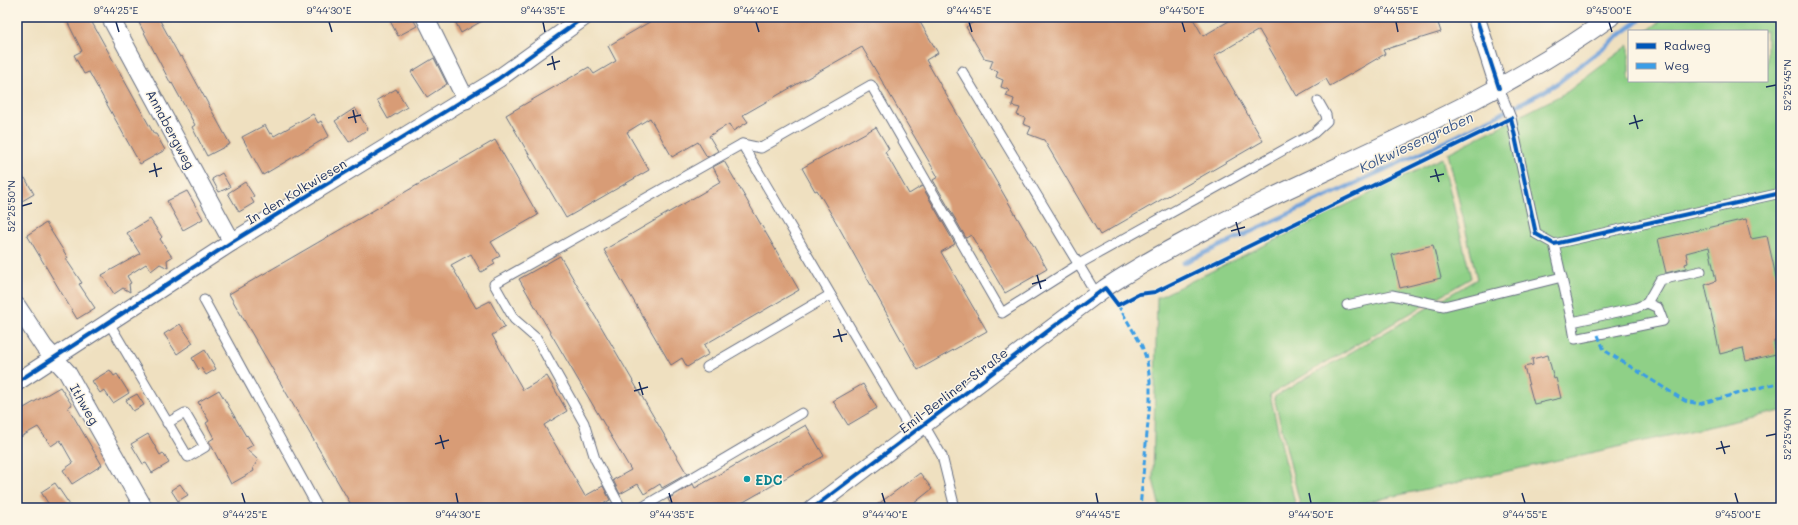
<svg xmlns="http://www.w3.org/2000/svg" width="1798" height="525" font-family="Mali,sans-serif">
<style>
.green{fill:#8fd087;stroke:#558072}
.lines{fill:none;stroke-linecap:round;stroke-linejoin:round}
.stream{stroke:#6fa1da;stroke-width:4.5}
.building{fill:#d89c76}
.lane-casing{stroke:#656d80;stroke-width:11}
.street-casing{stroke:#656d80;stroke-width:19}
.lane{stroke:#fff;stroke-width:9}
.street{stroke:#fff;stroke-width:17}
.quiet{stroke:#3b9de6;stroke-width:3;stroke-dasharray:6 3;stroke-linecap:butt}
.cycleway-casing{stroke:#fcf5e5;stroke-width:6}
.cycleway{stroke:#0057b8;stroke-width:4}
.ticks{fill:none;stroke:#1b2f5e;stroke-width:1.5}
.culture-dot{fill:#0f9aa8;stroke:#fcf5e5;stroke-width:1.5}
.labels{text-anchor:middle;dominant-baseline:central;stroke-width:3;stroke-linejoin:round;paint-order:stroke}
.street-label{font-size:13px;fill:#1b2f5e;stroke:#fcf5e5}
.culture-label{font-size:13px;font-weight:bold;fill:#0d838f;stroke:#fcf5e5;text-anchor:start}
.water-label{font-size:14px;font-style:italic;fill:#385789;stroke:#fcf5e5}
.neatline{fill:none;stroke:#1b2f5e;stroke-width:1.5}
.ticks-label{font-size:10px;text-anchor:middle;fill:#1b2f5e}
</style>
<rect width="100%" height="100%" fill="#fcf5e5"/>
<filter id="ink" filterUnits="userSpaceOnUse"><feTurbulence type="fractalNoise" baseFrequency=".025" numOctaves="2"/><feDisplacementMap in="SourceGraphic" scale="8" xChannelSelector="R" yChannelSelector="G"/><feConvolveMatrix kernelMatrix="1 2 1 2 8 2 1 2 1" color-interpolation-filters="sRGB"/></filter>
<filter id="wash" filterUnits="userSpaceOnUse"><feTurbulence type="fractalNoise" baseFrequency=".012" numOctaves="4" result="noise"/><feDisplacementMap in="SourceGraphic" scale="16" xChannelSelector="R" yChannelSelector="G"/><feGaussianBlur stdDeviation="0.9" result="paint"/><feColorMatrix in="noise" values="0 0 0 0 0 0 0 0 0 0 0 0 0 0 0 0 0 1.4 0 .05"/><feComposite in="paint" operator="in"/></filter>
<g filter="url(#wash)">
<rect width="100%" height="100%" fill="#efe0c0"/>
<!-- green -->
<g class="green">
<path d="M1666 17H1781V411L1340 508H1301L1274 397 1477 279 1448 153 1567 92 1629 45V81H1767V31H1647Z"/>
<path d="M1442 158 1471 278 1270 395 1296 508H1160L1153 479 1157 298Z"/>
</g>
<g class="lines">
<!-- stream -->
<path class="stream" d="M1183 263 1457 136 1543 92 1559 82 1643 17"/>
</g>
<g id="blocks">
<!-- building -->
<g class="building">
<path d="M65 17H89L154 134H156L165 150 140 164 89 72 84 74 74 55 82 51Z"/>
<path d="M136 17H158L180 57 182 56 230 144 207 156 192 127 195 125 172 83 171 84Z"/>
<path d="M388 17H412L417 26 398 36Z"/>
<path d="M453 17H489L461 33Z"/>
<path d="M658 17H917L938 53 926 60 1047 269 1005 293 971 235 966 238 933 180 938 177 862 47 743 115 748 122 733 131 729 124 709 136 718 151 707 157 698 142 672 157 650 118 627 132 649 170 566 218 506 115 589 67 594 74 616 61 608 46Z"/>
<path d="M973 17H1192L1203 36 1236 17H1436L1441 32 1383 50 1385 54 1330 86 1326 79 1297 96 1259 30 1214 56 1263 141 1100 235 1044 140 1028 134 1031 127 1023 124 1025 118 1017 115 1020 108 1012 106 1014 99 1006 96 1009 90 1001 87 1003 80 996 77 998 71 990 68 993 60 984 58 966 27 975 21Z"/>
<path d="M434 58 447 84 427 97 411 72Z"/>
<path d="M396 89 407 107 388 119 377 100Z"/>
<path d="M355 108 368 129 349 142 335 121Z"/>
<path d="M313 114 318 123 321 121 329 136 263 175 242 137 265 125 270 134 272 133 274 136Z"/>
<path d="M876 127 889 149 885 152 909 194 922 186 955 244 941 252 987 331 918 370 836 222 817 190 815 191 802 168Z"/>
<path d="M495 140 538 215 491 242 500 256 493 260 495 264 481 272 471 254 451 265 476 308 490 301 505 327 492 335 523 390 547 376 567 411 544 425 585 496 603 486 610 500 596 508H353L229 294Z"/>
<path d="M724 161 799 290 704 345 709 354 687 367 682 358 671 365 604 250 721 182 713 167Z"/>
<path d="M222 173 230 187 219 192 212 179Z"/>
<path d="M25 178 34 194 17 204V182Z"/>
<path d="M245 182 254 196 251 198 254 203 239 212 228 193Z"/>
<path d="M187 191 203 219 183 230 167 201Z"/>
<path d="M150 219 162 237 160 239 172 257 167 260 168 268 160 264 151 271 146 264 127 276 131 283 129 284 130 292 123 288 114 294 102 275 140 254 127 233Z"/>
<path d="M1746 219 1751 239 1767 236 1781 299V340L1774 341 1776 354 1746 361 1743 348 1720 354 1705 285 1716 281 1709 247 1686 253 1688 263 1685 264 1686 268 1666 273 1658 239Z"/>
<path d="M46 223 68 258 66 259 82 283 79 284 95 308 77 319 27 235Z"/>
<path d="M1433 245 1441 278 1400 288 1392 255Z"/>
<path d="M560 256 687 474 662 488 660 484 644 494 638 484 620 494 613 480 631 470 519 279Z"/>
<path d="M180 324 193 343 177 354 164 334Z"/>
<path d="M205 350 216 369 206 375 201 368 199 370 192 358Z"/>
<path d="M1548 355 1554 379 1556 378 1561 398 1534 404 1524 367 1533 365 1532 359Z"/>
<path d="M110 370 114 376 117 374 129 393 113 403 104 390 100 393 92 381Z"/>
<path d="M863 384 877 408 848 425 833 401Z"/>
<path d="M60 387 72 405 68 407 102 465 72 484 63 470 73 463 60 440 51 446 38 427 17 439V412Z"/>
<path d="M219 390 246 436 247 435 253 445 246 449 258 460 253 468 254 471 231 484 209 441 214 438 206 423 209 421 198 402Z"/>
<path d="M137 394 144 405 133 411 126 400Z"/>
<path d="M806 425 824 456 733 508H673L668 499 693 484 695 488Z"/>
<path d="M148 434 160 455 163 453 169 463 152 473 146 463 143 464 131 444Z"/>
<path d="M920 473 932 489 908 508H873Z"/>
<path d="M55 483 72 508H51L41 492Z"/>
<path d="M180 484 188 495 178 501 171 490Z"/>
</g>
</g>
</g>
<g filter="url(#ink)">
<use href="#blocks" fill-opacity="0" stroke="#656d80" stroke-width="1"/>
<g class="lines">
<defs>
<g id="lane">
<path d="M962 71 1097 295"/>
<path d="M1499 88 1511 118 1536 234 1554 244 1781 193"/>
<path d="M742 144 912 433"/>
<path d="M1554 244 1572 322 1636 308 1647 303 1658 308 1663 321 1575 339 1572 322"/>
<path d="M204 300 318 508"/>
<path d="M1647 303 1660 280 1701 271"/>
<path d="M1347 305 1392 295 1444 306 1562 277"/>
<path d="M109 323 188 457 205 447 185 413 167 423"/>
<path d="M707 367 830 295"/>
<path d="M924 425 942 456 955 508"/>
<path d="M621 508 595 459 584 423 537 339 514 319 494 284 742 144 761 148 871 85 1002 313 1079 264 1314 133 1327 121 1326 115 1318 101"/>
<path d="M641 508 802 413"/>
</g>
<g id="street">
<path d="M110 17 232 242"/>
<path d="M425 17 466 100"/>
<path d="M1476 17 1499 88"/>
<path d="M17 306 44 347 67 372 144 508"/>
<path d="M17 382 232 242 498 79 584 17"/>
<path d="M813 508 1105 288C1158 253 1213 226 1270 198 1386 143 1507 92 1611 17"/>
</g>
</defs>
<!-- lane casing -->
<use href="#lane" class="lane-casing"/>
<!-- street casing -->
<use href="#street" class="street-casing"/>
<!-- lane -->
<use href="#lane" class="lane"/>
<!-- street -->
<use href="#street" class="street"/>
<!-- quiet -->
<g class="quiet">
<path d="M1118 305 1142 346 1147 361 1150 381V401L1140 508"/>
<path d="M1598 335 1604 350 1685 401 1699 404 1781 382"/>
</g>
<defs>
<g id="cycleway">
<path d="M1476 17 1499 88"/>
<path d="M17 382 232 242 498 79 584 17"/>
<path d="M813 508 1105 288 1118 305 1139 294 1155 292 1511 118 1536 234 1554 244 1781 193"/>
</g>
</defs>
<!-- cycleway casing -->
<use href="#cycleway" class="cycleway-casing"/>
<!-- cycleway -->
<use href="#cycleway" class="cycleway"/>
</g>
</g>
<!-- ticks -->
<path class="ticks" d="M116 22 119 32M329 22 332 32M543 22 545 32M756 22 759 32M969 22 972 32M1182 22 1185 32M1396 22 1398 32M1609 22 1612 32M552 56 555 70M547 65 560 61M1766 87 1776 85M353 110 356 123M1634 115 1638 129M348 118 361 115M1629 124 1643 120M154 163 157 177M1435 169 1439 182M149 172 162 168M1430 177 1444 174M22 206 32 203M1236 222 1240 236M1231 231 1245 227M1037 275 1041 289M1032 284 1046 280M838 329 842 342M833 337 847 334M639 382 643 395M634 391 648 387M440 435 444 449M1766 436 1776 434M1721 441 1725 454M435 444 449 440M1716 449 1730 446M242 493 245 503M456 493 458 503M669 493 672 503M882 493 885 503M1096 493 1098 503M1309 493 1311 503M1522 493 1525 503M1735 493 1738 503"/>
<!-- markers -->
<circle class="culture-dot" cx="747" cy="479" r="4"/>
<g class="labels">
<!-- street labels -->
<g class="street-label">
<text transform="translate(171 129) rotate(62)">Annabergweg</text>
<text transform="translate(296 191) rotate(-31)">In den Kolkwiesen</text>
<text transform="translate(953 390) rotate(-37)">Emil-Berliner-Straße</text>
<text transform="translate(85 404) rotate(60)">Ithweg</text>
</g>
<!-- culture labels -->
<g class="culture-label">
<text x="755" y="479">EDC</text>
</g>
<!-- water labels -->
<g class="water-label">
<text transform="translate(1416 142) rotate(-25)">Kolkwiesengraben</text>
</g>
</g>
<!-- margin -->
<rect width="1798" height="525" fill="none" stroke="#fcf5e5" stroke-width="44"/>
<!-- legend -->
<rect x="1628" y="30" width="140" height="52" fill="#fcf5e5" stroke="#a2a6af"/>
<rect x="1636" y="43" width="20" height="6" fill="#0057b8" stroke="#a2a6af"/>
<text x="1664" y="50" font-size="12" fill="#1b2f5e">Radweg</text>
<rect x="1636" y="63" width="20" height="6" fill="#3b9de6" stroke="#a2a6af"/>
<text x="1664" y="70" font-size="12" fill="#1b2f5e">Weg</text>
<rect x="22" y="22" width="1754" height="481" class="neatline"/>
<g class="ticks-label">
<text x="116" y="14">9°44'25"E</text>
<text x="329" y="14">9°44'30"E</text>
<text x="543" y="14">9°44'35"E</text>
<text x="756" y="14">9°44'40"E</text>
<text x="969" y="14">9°44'45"E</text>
<text x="1182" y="14">9°44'50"E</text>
<text x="1396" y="14">9°44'55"E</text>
<text x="1609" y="14">9°45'00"E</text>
<text transform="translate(1787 85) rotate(-90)" y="4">52°25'45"N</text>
<text transform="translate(11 206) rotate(-90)" y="4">52°25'50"N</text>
<text transform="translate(1787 434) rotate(-90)" y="4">52°25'40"N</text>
<text x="245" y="518">9°44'25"E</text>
<text x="458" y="518">9°44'30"E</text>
<text x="672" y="518">9°44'35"E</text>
<text x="885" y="518">9°44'40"E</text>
<text x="1098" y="518">9°44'45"E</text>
<text x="1311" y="518">9°44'50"E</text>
<text x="1525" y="518">9°44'55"E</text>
<text x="1738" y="518">9°45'00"E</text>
</g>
</svg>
